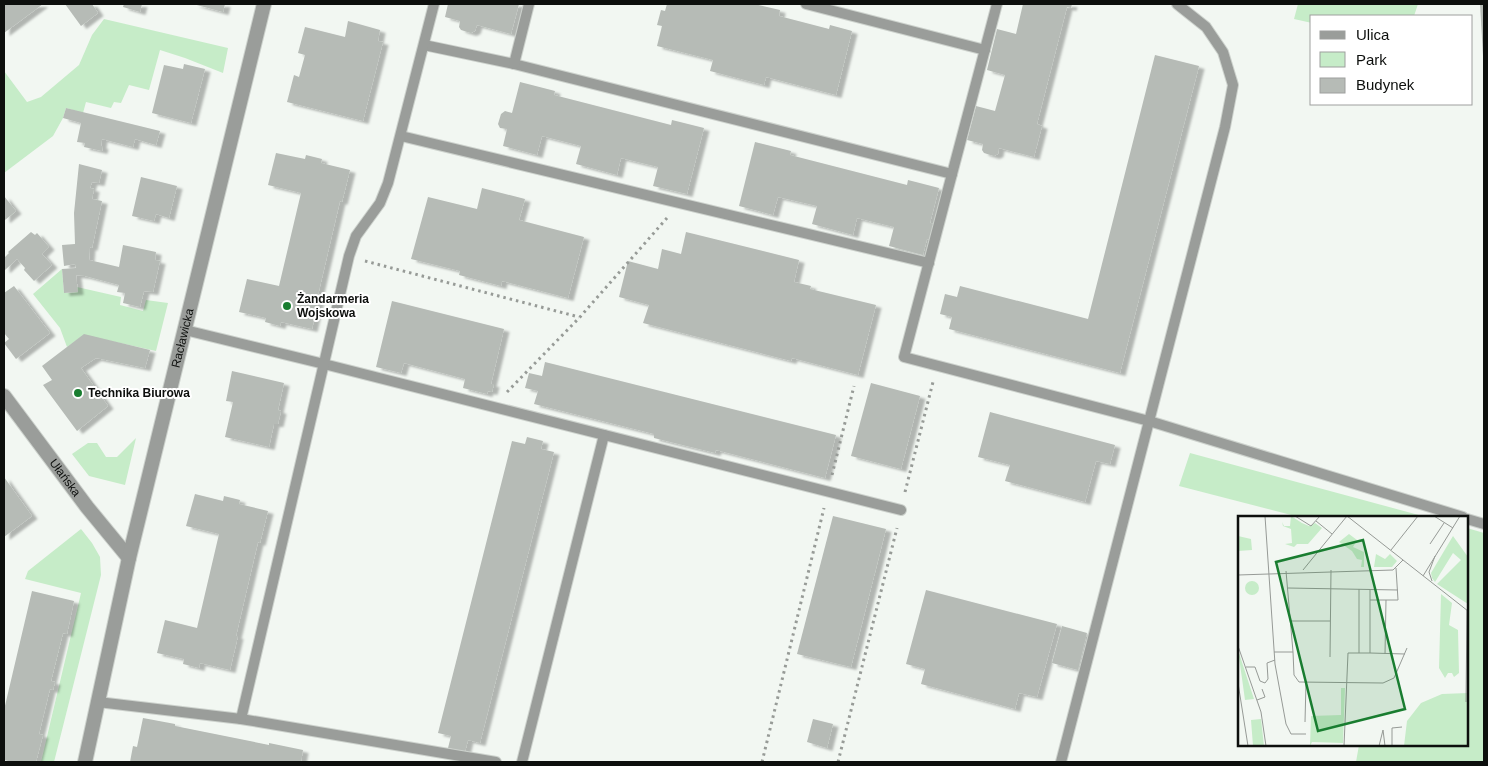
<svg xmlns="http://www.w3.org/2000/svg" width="1488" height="766" font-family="Helvetica,sans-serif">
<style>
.green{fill:#c6ecc8}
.building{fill:#b6bbb6;filter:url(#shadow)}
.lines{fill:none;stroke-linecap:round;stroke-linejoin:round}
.service-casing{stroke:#cdd2cd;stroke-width:12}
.minor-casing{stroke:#cdd2cd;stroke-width:16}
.tertiary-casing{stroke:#cdd2cd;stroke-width:16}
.path{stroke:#979b97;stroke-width:3;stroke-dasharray:2.5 4;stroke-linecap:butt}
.service{stroke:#9a9d9a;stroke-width:10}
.minor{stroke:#9a9d9a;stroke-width:14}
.tertiary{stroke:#9a9d9a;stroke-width:14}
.poi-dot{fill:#197d30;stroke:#fff;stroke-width:2}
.labels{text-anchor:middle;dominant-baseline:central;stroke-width:4;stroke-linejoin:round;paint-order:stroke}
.poi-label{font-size:12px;font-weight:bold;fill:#0d0f0d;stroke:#fff;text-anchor:start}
.street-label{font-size:12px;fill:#0d0f0d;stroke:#fff}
.inset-road{fill:none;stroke:#969a96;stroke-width:1}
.view{fill:#197d30;fill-opacity:0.15;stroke:#197d30;stroke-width:2.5}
.inset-edge{fill:none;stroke:#0d0f0d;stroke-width:2.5}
</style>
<defs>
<filter id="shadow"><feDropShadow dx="5.5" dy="3" stdDeviation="1" flood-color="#0004"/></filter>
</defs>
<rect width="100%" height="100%" fill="#f2f7f2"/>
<!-- green -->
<g class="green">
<path d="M1298 4H1418L1414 16H1312V23L1294 19Z"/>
<path d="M104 19 228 48 223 73 185 58 160 50 149 90 129 85 121 103 114 102 111 108 86 102 83 113 66 108 63 118 53 136 4 173V71L27 102 41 97 79 65 92 35Z"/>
<path d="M62 269 64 293 77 292V287L121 297 120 305 143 311 146 300 168 303 156 351 84 335 67 347 60 328 33 294Z"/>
<path d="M136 438 125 485 89 476 72 454 88 443H97L106 457H117Z"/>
<path d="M1190 453 1426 517H1299L1179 486Z"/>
<path d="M1467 528 1484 533V762H1356L1359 745H1467Z"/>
<path d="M81 529 92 543 100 557 101 575 54 762H41L81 593 25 579 28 571Z"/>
</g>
<!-- building -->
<g class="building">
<path d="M4 4H43L4 33Z"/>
<path d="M65 4H92L98 13 81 26Z"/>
<path d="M124 4H142L140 12 123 7Z"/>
<path d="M193 4H225L223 12Z"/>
<path d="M448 4H519L511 34 477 25 475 31 471 33 461 30 459 27 460 21 445 17Z"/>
<path d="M667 4H722L728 5 729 4H754L780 10 779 16 829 29 830 25 852 31 836 95 766 77 764 85 710 71 713 60 657 46 662 26 657 25 661 10 665 11Z"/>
<path d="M1023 4H1072L1071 8 1067 7 1037 124 1042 126 1034 157 999 148 998 154 994 156 984 153 982 150 983 144 967 140 976 106 995 111 1005 75 987 70 997 29 1016 34Z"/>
<path d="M1480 4H1484V56H1483Z"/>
<path d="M348 21 380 30 378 41 383 42 363 121 287 102 294 75 299 77 305 55 298 53 305 27 345 37Z"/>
<path d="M1155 55 1199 66 1120 373 949 329 952 317 940 314 945 294 957 297 960 286 1088 319Z"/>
<path d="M184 64 205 69 191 123 152 113 164 65 183 69Z"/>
<path d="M520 82 555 91 554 95 671 125 672 120 704 128 687 194 653 186 658 167 621 158 617 175 576 164 581 146 542 136 537 155 503 146 507 129 500 128 498 124 501 114 505 111 512 113Z"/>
<path d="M66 108 160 131 156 145 135 139 133 147 102 139 101 146H103L102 151 84 147 85 143 77 142 81 123 63 118Z"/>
<path d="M755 142 791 151 790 155 907 185 908 180 939 188 930 223 936 224 933 240 927 239 923 255 889 246 894 227 857 218 853 235 812 224 817 206 778 197 773 215 739 206Z"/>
<path d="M276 153 305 159 306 155 322 159 321 163 350 170 342 202 340 201 318 295H320L312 329 281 322 280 326 265 322 266 318 239 312 247 279 279 286 301 193 268 185Z"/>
<path d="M79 164 102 170 99 183 92 182 90 188 94 189 92 199 102 201 92 248 90 247 89 260 119 267 123 245 156 252 155 260 160 261 153 292 144 291 140 307 123 303 125 293 117 292 119 285 85 276 76 275 78 292 64 293 62 269 76 268 75 264 64 266 62 245 75 244 74 213Z"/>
<path d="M141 177 177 186 169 218 156 214 154 221 132 216Z"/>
<path d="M482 188 525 199 519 220 584 237 568 298 502 281 501 286 459 275 460 271 411 259 428 197 477 209Z"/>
<path d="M4 196 16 211 5 220 4 219Z"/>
<path d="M31 232 35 235 37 233 49 247 42 254 52 265 34 281 24 270 25 268 17 259 5 270 4 269V258L9 253 8 252Z"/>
<path d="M686 232 799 260 794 282 811 286 810 289 876 305 858 375 792 358 791 361 643 323 649 305 619 297 628 261 658 269 662 249 681 254Z"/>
<path d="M14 286 50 333 16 359 4 343 9 339 4 333V293Z"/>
<path d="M392 301 504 329 491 384H494L492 392 488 391 487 394 463 388 465 379 404 363 401 373 376 367Z"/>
<path d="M84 334 150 350 145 368 96 358 81 368 108 406 77 431 43 385 52 380 42 366Z"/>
<path d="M545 362 836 435 825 478 716 450 715 453 654 438V434L534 404 538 391 525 388 529 373 542 376Z"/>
<path d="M232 371 284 383 278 410 281 411 278 424H274L269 447 225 437 233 402 226 401Z"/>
<path d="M871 383 920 396 901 469 851 456Z"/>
<path d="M990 412 1115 445 1110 464 1096 461 1085 502 1005 481 1010 465 978 457Z"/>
<path d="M527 437 543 441 541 449 554 452 480 743 468 740 465 752 448 748 451 736 438 733 512 441 525 444Z"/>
<path d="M4 477 32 516 4 537Z"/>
<path d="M195 494 223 501 224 496 240 500 239 504 268 511 260 543 258 542 236 636H238L230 670 200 663 199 668 183 664 184 659 157 653 165 620 197 628 219 534 186 526Z"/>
<path d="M833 516 886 529 851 667 797 654Z"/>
<path d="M926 590 1057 624 1037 697 1019 693 1015 709 921 684 925 669 906 664Z"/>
<path d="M32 591 74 601 67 634 63 633 51 681 55 682 53 690 50 689 39 734 43 735 36 762H12L4 760V710Z"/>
<path d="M1062 626 1087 633 1078 670 1052 663Z"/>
<path d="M143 718 175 724V726L269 745V743L303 750 301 762H130L133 746 137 747Z"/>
<path d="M813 719 833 724 827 748 807 742Z"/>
</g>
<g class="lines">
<defs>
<g id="service">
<path d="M806 4 985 50"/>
<path d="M424 45 514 64 952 174 997 4"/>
<path d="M514 64 529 4"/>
<path d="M401 136 929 263"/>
<path d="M952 174 904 357 1149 421 1463 517"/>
<path d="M185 330 324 364 901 510"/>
<path d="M1467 519 1484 524"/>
<path d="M98 702 241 719 496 762"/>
<path d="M241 719 349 256 356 236 380 203 388 183 434 4"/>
<path d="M522 762 604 435"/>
<path d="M1061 762 1225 127 1233 85 1223 52 1206 27 1177 4"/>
</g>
<g id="minor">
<path id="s1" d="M4 396 87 507 129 558"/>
</g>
<g id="tertiary">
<path id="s2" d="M85 762 129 558 264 4"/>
</g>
</defs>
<!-- service casing -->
<use href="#service" class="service-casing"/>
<!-- minor casing -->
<use href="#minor" class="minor-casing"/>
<!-- tertiary casing -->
<use href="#tertiary" class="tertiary-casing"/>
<!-- path -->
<g class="path">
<path d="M365 261 579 317"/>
<path d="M507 392 580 317 667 218"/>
<path d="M832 475 854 386"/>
<path d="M905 492 933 382"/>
<path d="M762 762 824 508"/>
<path d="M838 762 897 528"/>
</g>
<!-- service -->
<use href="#service" class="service"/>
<!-- minor -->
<use href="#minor" class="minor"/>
<!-- tertiary -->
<use href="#tertiary" class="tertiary"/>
</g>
<!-- markers -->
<g class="poi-dot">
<circle cx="287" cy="306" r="5"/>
<circle cx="78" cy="393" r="5"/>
</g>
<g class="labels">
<!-- poi labels -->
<g class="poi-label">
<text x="297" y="299">Żandarmeria<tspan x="297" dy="14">Wojskowa</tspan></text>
<text x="88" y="393">Technika Biurowa</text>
</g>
<!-- street labels -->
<g class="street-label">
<text stroke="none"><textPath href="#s2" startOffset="435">Racławicka</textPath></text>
<text stroke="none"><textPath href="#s1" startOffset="102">Ułańska</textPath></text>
</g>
</g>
<!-- overview -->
<g transform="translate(1238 516)">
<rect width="230" height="230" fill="#f2f7f2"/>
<path d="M53 0 64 7 71 10 77 7 84 12 70 28H59L56 31 47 28 54 27 53 13 45 10 44 6 46 10H52ZM111 18 119 24 115 31 126 36V51H123L124 44 119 43 114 35 101 26ZM0 20 13 23 14 34 0 35ZM215 20 230 41V88L199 68 223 44 215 37 197 66 194 62 193 57ZM138 38 147 43 152 38 159 45 154 51H136ZM7 72a7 7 0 1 1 14 0a7 7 0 1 1-14 0ZM203 78 214 87 211 109 220 114 221 157 216 161 214 157H210L207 162 201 152ZM0 134 16 183 7 184ZM103 172H107L105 227 74 226 72 230 73 200 103 199ZM230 177V230H166L169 205 183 187 204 178ZM23 203 26 230H15L13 204Z" fill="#c6ecc8"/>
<path class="inset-road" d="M27 0 37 148 48 208 53 218H68M57 0 73 10 82 0M109 0 230 95M196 0 215 12M78 5 94 18M192 28 206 7M153 34 180 0M65 54 109 0M48 55 55 136M0 59 155 54 165 44M185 60 222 0M194 65 191 56 197 40M50 72 160 74M121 73V137M132 73V137L167 138M132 84H160L158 52M52 105H92M0 130 23 196 28 230M36 136H55L56 159 61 166 145 167 156 162 169 132M147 138 148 84M92 141 93 54M8 151H17L22 165 27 167 30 163 29 147 37 144M0 167 10 230M19 184 27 181 24 173M228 186 229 94M67 206 68 166M106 230 110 137H132M141 230 145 214 147 230M154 230V212L164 211"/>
<path class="view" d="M125 24 167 193 80 215 38 46Z"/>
<rect width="230" height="230" class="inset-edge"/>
</g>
<!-- border -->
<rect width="1488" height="766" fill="none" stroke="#0d0f0d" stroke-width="10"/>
<!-- legend -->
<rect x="1310" y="15" width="162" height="90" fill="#ffffff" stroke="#9e9f9e"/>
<rect x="1320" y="31" width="25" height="8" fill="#9a9d9a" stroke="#9e9f9e"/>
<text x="1356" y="40" font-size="15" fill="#0d0f0d">Ulica</text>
<rect x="1320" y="52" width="25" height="15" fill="#c6ecc8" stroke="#9e9f9e"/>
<text x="1356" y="65" font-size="15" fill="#0d0f0d">Park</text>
<rect x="1320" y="78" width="25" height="15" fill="#b6bbb6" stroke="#9e9f9e"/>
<text x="1356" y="90" font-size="15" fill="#0d0f0d">Budynek</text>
</svg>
